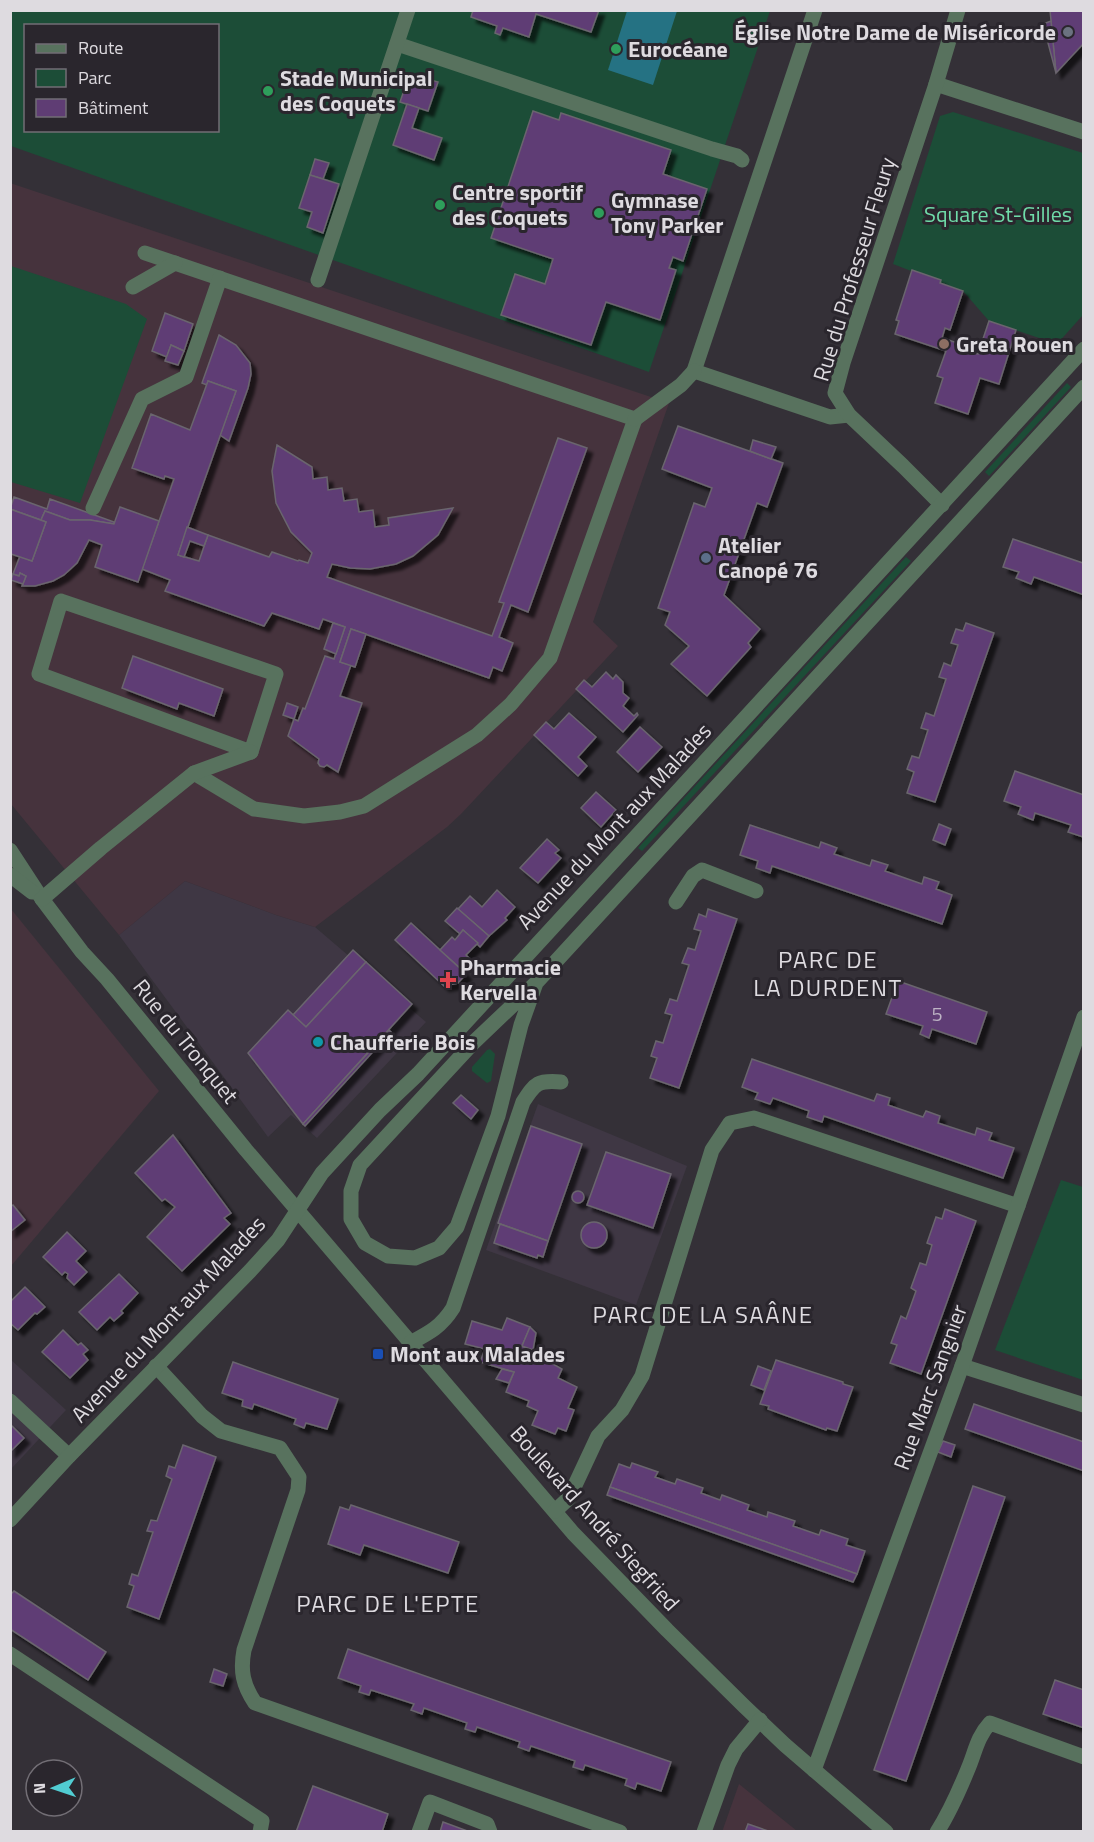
<svg xmlns="http://www.w3.org/2000/svg" width="1094" height="1842" font-family="'Titillium Web',sans-serif">
<style>
.built{fill:#3f3744}
.education{fill:#46333d}
.green{fill:#1c4d37;fill-rule:evenodd}
.water{fill:#257283}
.building{fill:#5f3d74;stroke:#6a656e;stroke-width:1.5;filter:url(#shadow)}
.lines{fill:none;stroke-linecap:round;stroke-linejoin:round}
.minor{stroke:#58725e;stroke-width:15}
.worship-dot{fill:#6b7280;stroke:#2a262d;stroke-width:2}
.leisure-dot{fill:#2e9e5b;stroke:#2a262d;stroke-width:2}
.education-dot{fill:#8d6e63;stroke:#2a262d;stroke-width:2}
.service-dot{fill:#5c6f8a;stroke:#2a262d;stroke-width:2}
.health-dot{fill:#e0444e;stroke:#2a262d;stroke-width:2}
.culture-dot{fill:#0f9aa8;stroke:#2a262d;stroke-width:2}
.transit-dot{fill:#1a4fb4;stroke:#2a262d;stroke-width:2}
.labels{text-anchor:middle;dominant-baseline:central;stroke-width:6;stroke-linejoin:round;paint-order:stroke}
.number-label{font-size:20px;fill:#beb4c5}
.poi-label{font-size:22px;font-weight:bold;fill:#dedbe0;stroke:#2a262d;text-anchor:start}
.park-label{font-size:22px;fill:#6fdca9;stroke:#2a262d}
.street-label{font-size:22px;fill:#dedbe0;stroke:#2a262d}
.neighbourhood-label{font-size:24px;letter-spacing:1.5px;fill:#dedbe0;stroke:#2a262d}
</style>
<defs>
<filter id="shadow"><feDropShadow dx="5.5" dy="5.5" stdDeviation="1.5" flood-color="#0009"/></filter>
</defs>
<rect width="100%" height="100%" fill="#343037"/>
<!-- built -->
<g class="built">
<path d="M185 881 276 915 315 927 426 1022 317 1138 291 1115 268 1137 119 935Z"/>
<path d="M538 1104 687 1166 636 1305 486 1250Z"/>
<path d="M10 1359 66 1410 11 1469H10Z"/>
</g>
<!-- education -->
<g class="education">
<path d="M10 183 669 403 593 622 618 646 461 814 447 827 315 927 276 915 185 881 119 935 11 804Z"/>
<path d="M11 909 159 1091 11 1266Z"/>
<path d="M739 1784 797 1831 722 1832Z"/>
</g>
<!-- green -->
<g class="green">
<path d="M10 11H770L649 372 11 146ZM26 26H218V130H26Z"/>
<path d="M953 112 1083 153V315L1057 344 989 321 963 291 893 264 940 116Z"/>
<path d="M11 266 126 304 147 319 80 503 11 482Z"/>
<path d="M1067 383 1071 387 989 476 985 472Z"/>
<path d="M906 557 911 561 642 851 638 848Z"/>
<path d="M490 1049 495 1054 491 1081 487 1083 472 1071V1067L487 1050Z"/>
<path d="M1061 1180 1083 1187V1380L995 1350Z"/>
</g>
<!-- water -->
<path class="water" d="M627 11H677L653 85 608 70Z"/>
<!-- building -->
<g class="building">
<path d="M473 10H599L591 32 536 14 529 37 503 28 500 35 495 33 497 26 471 17Z"/>
<path d="M1050 10H1084V43L1056 73Z"/>
<path d="M1051 21 1056 73 1043 24Z"/>
<path d="M423 78 438 82 428 111 400 102 408 79 421 84Z"/>
<path d="M407 104 419 108 412 128 442 138 434 160 393 145Z"/>
<path d="M533 111 559 120 561 113 671 150 663 174 707 189 683 261 673 257 669 268 676 270 660 320 606 302 591 345 501 315 515 274 545 284 553 259 491 238Z"/>
<path d="M315 159 329 163 323 179 310 175Z"/>
<path d="M310 175 339 184 323 233 307 227 312 212 299 208Z"/>
<path d="M912 270 941 280 940 283 963 291 950 330 945 328 942 338 973 348 971 352 978 354 989 321 1016 330 999 384 980 378 968 414 935 403 943 378 937 376 946 351 895 334 899 321 896 320Z"/>
<path d="M165 313 193 324 184 351 171 345 167 357 152 351Z"/>
<path d="M219 335 236 345 250 363 251 374 248 388 229 441 220 435 236 391 208 381 207 385 202 383Z"/>
<path d="M171 345 184 351 178 365 165 361Z"/>
<path d="M208 381 236 391 178 555 199 561 208 535 269 557 272 552 298 561 299 560 308 563 312 553 291 532 276 503 272 471 277 445 312 467 313 479 327 477 328 490 342 488 344 501 357 499 359 512 373 510 375 527 389 525 388 518 453 508 438 535 413 556 396 564 370 569 350 568 332 564 327 577 492 636 504 603 499 602 558 438 587 448 528 612 511 605 499 637 513 643 502 671 493 667 489 678 351 629 340 662 351 665 340 696 362 703 338 772 327 765 324 767 320 766 318 763 319 759 288 736 294 719 298 721 303 708 305 709 325 656 334 659 345 627 323 619 319 629 272 613 264 626 165 591 170 580 142 569 174 479 165 476 164 479 132 468 151 414 190 430Z"/>
<path d="M678 426 783 463 767 507 757 503 724 595 760 629 748 643 751 647 707 696 671 664 689 646 665 625 670 612 658 608 694 503 705 507 712 488 662 469Z"/>
<path d="M753 440 776 447 771 459 750 451Z"/>
<path d="M14 497 47 509 50 499 114 522V524L90 520H70L45 511 41 520 10 509Z"/>
<path d="M120 507 159 521 138 582 95 567 102 545 89 540 77 563 64 575 53 581 35 586H22L26 576 20 573 19 576 13 574 20 556 32 561 46 522 41 520 45 511 70 520H90L114 524Z"/>
<path d="M10 509 46 522 32 561 11 554 10 556Z"/>
<path d="M187 527 208 535 204 546 190 541 184 557 178 555Z"/>
<path d="M1013 539 1083 563 1084 561V595L1034 577 1031 584 1016 578 1019 572 1003 567Z"/>
<path d="M20 573 26 576 23 584 11 580 13 574 19 576Z"/>
<path d="M333 623 345 627 336 654 324 649Z"/>
<path d="M966 623 994 633 935 802 907 793 914 772 907 769 912 756 919 758 928 730 921 728 926 713 934 716 946 679 939 677 944 663 951 666 958 645 951 643 956 629 963 631Z"/>
<path d="M351 629 366 634 355 667 340 662Z"/>
<path d="M133 656 223 689 214 716 179 703 177 709 122 688Z"/>
<path d="M606 672 613 679 616 675 623 682V693L629 698 623 706 634 716 637 713 638 715 623 732 576 689 584 680 592 687Z"/>
<path d="M287 703 298 707 294 719 283 715Z"/>
<path d="M569 713 596 737 578 757 587 766 578 776 534 735 546 722 554 729Z"/>
<path d="M640 727 662 747 638 772 617 752Z"/>
<path d="M1015 771 1084 795 1083 837 1068 832 1071 825 1035 813 1033 820 1018 814 1021 807 1004 801Z"/>
<path d="M596 792 616 810 601 827 581 808Z"/>
<path d="M939 824 951 829 945 845 933 840Z"/>
<path d="M750 825 819 848 821 842 837 848 834 854 870 866 872 860 888 865 885 871 922 884 924 877 939 882 936 889 952 895 942 924 772 866 770 873 756 868 758 861 740 855Z"/>
<path d="M547 839 559 850 555 853 561 858 538 883 520 868Z"/>
<path d="M497 890 515 907 505 918 507 920 489 936 458 909 470 896 482 907Z"/>
<path d="M457 908 489 936 480 947 463 930 460 934 445 921Z"/>
<path d="M708 909 737 919 679 1088 650 1078 657 1058 651 1056 656 1041 663 1043 672 1015 665 1013 670 999 677 1001 689 965 682 963 688 948 695 950 701 931 694 929 699 914 706 917Z"/>
<path d="M411 923 466 974 458 983 444 986 395 940Z"/>
<path d="M463 930 478 943 466 955 469 958 460 968 440 950 452 937 455 940Z"/>
<path d="M353 950 366 962 306 1027 293 1015Z"/>
<path d="M366 962 412 1004 303 1124 248 1053 288 1010 306 1027Z"/>
<path d="M898 981 987 1012 976 1044 932 1029 929 1038 920 1034 923 1026 886 1014Z"/>
<path d="M389 1030 391 1032 305 1126 303 1124Z"/>
<path d="M752 1059 874 1101 877 1094 890 1098 888 1105 923 1117 926 1111 940 1116 938 1123 975 1135 977 1128 992 1133 989 1140 1014 1148 1003 1178 824 1116 822 1122 807 1117 809 1111 773 1098 770 1104 755 1099 758 1093 742 1087Z"/>
<path d="M461 1095 478 1110 471 1119 453 1103Z"/>
<path d="M531 1126 582 1144 548 1241 498 1223Z"/>
<path d="M173 1135 231 1213 224 1218 230 1224 182 1271 147 1237 175 1207 165 1199 162 1201 135 1173Z"/>
<path d="M606 1152 671 1174 653 1228 587 1205Z"/>
<circle cx="578" cy="1197" r="6"/>
<path d="M13 1205 25 1220 10 1232V1207Z"/>
<path d="M945 1209 976 1221 921 1374 890 1363 897 1345 891 1343 901 1316 906 1319 916 1291 911 1288 920 1263 926 1265 932 1245 927 1243 936 1217 942 1219Z"/>
<circle cx="594" cy="1235" r="13"/>
<path d="M500 1224 548 1241 543 1257 538 1255 537 1258 494 1243Z"/>
<path d="M67 1232 86 1251 76 1261 87 1272 74 1285 67 1278 68 1274 65 1272 62 1275 43 1257Z"/>
<path d="M119 1274 138 1293 121 1311 123 1313 114 1321 110 1317 97 1330 79 1312Z"/>
<path d="M25 1287 45 1307 37 1314 35 1313 18 1330 10 1323V1302Z"/>
<path d="M507 1318 530 1327 522 1346 553 1359 551 1363 562 1369 558 1378 577 1387 568 1408 574 1410 566 1431 558 1428 555 1434 532 1425 538 1411 527 1406 529 1401 506 1392 514 1372 480 1362 485 1349 465 1344 472 1321 502 1330Z"/>
<path d="M530 1327 536 1333 533 1350 522 1346Z"/>
<path d="M63 1330 78 1345 81 1343 88 1350 83 1354 88 1360 70 1378 42 1352Z"/>
<path d="M776 1360 843 1382V1384L853 1387 837 1431 827 1428 826 1430 768 1409 769 1406 760 1404Z"/>
<path d="M233 1362 338 1399 327 1429 306 1423 304 1428 294 1424 296 1419 254 1404 252 1409 242 1406 243 1400 222 1393Z"/>
<path d="M758 1366 771 1371 764 1390 751 1385Z"/>
<path d="M502 1369 514 1372 509 1383 496 1379Z"/>
<path d="M974 1404 1084 1442V1471L965 1429Z"/>
<path d="M10 1424 24 1438 10 1452Z"/>
<path d="M943 1441 955 1445 951 1457 938 1452Z"/>
<path d="M183 1445 216 1457 159 1619 127 1607 134 1586 129 1584 132 1574 138 1576 153 1532 147 1531 151 1520 157 1521 172 1479 166 1476 169 1466 175 1468Z"/>
<path d="M632 1463 658 1472 655 1477 675 1484 677 1479 703 1488 701 1493 720 1500 722 1495 749 1505 747 1510 767 1517 768 1512 795 1521 793 1526 819 1535 821 1530 848 1539 846 1545 865 1551 857 1574 610 1487 619 1464 630 1468Z"/>
<path d="M973 1486 1005 1497 906 1781 874 1770Z"/>
<path d="M610 1487 857 1574 853 1582 635 1505 607 1495Z"/>
<path d="M351 1505 459 1542 448 1573 364 1545 360 1555 328 1544 340 1507 349 1510Z"/>
<path d="M14 1591 106 1652 88 1680 10 1629V1595Z"/>
<path d="M348 1649 671 1762 661 1791 637 1783 635 1789 625 1785 627 1779 585 1765 583 1770 573 1767 575 1761 531 1746 529 1751 518 1747 520 1742 477 1727 475 1732 465 1729 467 1723 424 1708 422 1714 411 1710 414 1704 371 1690 369 1695 359 1692 361 1686 338 1678Z"/>
<path d="M214 1669 227 1674 223 1686 210 1682Z"/>
<path d="M1055 1680 1084 1690V1728L1043 1714Z"/>
<path d="M313 1786 388 1814 382 1832H296Z"/>
<path d="M443 1822 470 1832H440Z"/>
<path d="M748 1824 771 1832H745Z"/>
</g>
<g class="lines">
<!-- minor -->
<g class="minor">
<path d="M815 10 694 371 830 417 849 415"/>
<path d="M397 44 712 149 737 156 742 160"/>
<path d="M936 84 1084 132"/>
<path d="M145 253 635 419 550 658 511 704 477 735 364 806 340 812 304 816 254 809 194 773"/>
<path d="M318 280 408 10"/>
<path d="M133 287 175 263"/>
<path d="M635 419 681 385 694 371"/>
<path d="M942 505 903 466 849 415 835 393 843 363 936 84 958 10"/>
<path d="M93 508 142 399 186 377 220 278"/>
<path d="M61 601 276 674 251 752 39 674Z"/>
<path d="M10 850 42 899 82 952 107 979 246 1150 573 1533 667 1630 744 1706 785 1745 886 1832"/>
<path d="M10 875 32 892"/>
<path d="M42 899 101 848 194 773 251 752"/>
<path d="M676 902 693 876 702 870 756 891"/>
<path d="M536 983 521 1025 498 1116 457 1227 439 1248 415 1258 388 1256 365 1243 351 1219V1191L360 1165 474 1042 536 983 1084 387"/>
<path d="M410 1343C429 1333 441 1327 453 1308L523 1102C535 1083 538 1080 561 1082"/>
<path d="M156 1366 202 1416 221 1431 280 1448 299 1477 298 1490 244 1650C240 1671 243 1685 255 1703L620 1832"/>
<path d="M962 1366 1084 1405"/>
<path d="M10 1401 69 1456"/>
<path d="M555 1511 569 1498 598 1436 622 1410 642 1376 712 1150 730 1123 754 1118 1018 1206"/>
<path d="M10 1520 69 1456 250 1271 278 1240 322 1173 380 1110 418 1074 1084 349"/>
<path d="M10 1654 262 1821 260 1832"/>
<path d="M814 1770 962 1366 1084 1017"/>
<path d="M419 1832 430 1802 487 1824 490 1832"/>
<path d="M704 1832 728 1765 736 1749 760 1720"/>
<path d="M937 1832C950 1812 959 1791 968 1769 975 1753 977 1737 990 1723L1084 1757"/>
</g>
</g>
<!-- markers -->
<circle class="worship-dot" cx="1068" cy="32" r="6"/>
<g class="leisure-dot">
<circle cx="616" cy="49" r="6"/>
<circle cx="268" cy="91" r="6"/>
<circle cx="440" cy="205" r="6"/>
<circle cx="599" cy="213" r="6"/>
</g>
<circle class="education-dot" cx="944" cy="344" r="6"/>
<circle class="service-dot" cx="706" cy="558" r="6"/>
<path class="health-dot" d="M445 971h6v6h6v6h-6v6h-6v-6h-6v-6h6z"/>
<circle class="culture-dot" cx="318" cy="1042" r="6"/>
<rect class="transit-dot" x="372" y="1348" width="12" height="12" rx="3"/>
<g class="labels">
<!-- number labels -->
<g class="number-label">
<text x="937" y="1013">5</text>
</g>
<!-- poi labels -->
<g class="poi-label">
<text x="1056" y="32" text-anchor="end">Église Notre Dame de Miséricorde</text>
<text x="628" y="49">Eurocéane</text>
<text x="280" y="78">Stade Municipal<tspan x="280" dy="25">des Coquets</tspan></text>
<text x="452" y="192">Centre sportif<tspan x="452" dy="25">des Coquets</tspan></text>
<text x="611" y="200">Gymnase<tspan x="611" dy="25">Tony Parker</tspan></text>
<text x="956" y="344">Greta Rouen</text>
<text x="718" y="545">Atelier<tspan x="718" dy="25">Canopé 76</tspan></text>
<text x="460" y="967">Pharmacie<tspan x="460" dy="25">Kervella</tspan></text>
<text x="330" y="1042">Chaufferie Bois</text>
<text x="390" y="1354">Mont aux Malades</text>
</g>
<!-- park labels -->
<g class="park-label">
<text x="998" y="214">Square St-Gilles</text>
</g>
<!-- street labels -->
<g class="street-label">
<text transform="translate(854 269) rotate(-73)">Rue du Professeur Fleury</text>
<text transform="translate(614 826) rotate(-47)">Avenue du Mont aux Malades</text>
<text transform="translate(186 1041) rotate(51)">Rue du Tronquet</text>
<text transform="translate(168 1319) rotate(-47)">Avenue du Mont aux Malades</text>
<text transform="translate(930 1387) rotate(-70)">Rue Marc Sangnier</text>
<text transform="translate(595 1518) rotate(48)">Boulevard André Siegfried</text>
</g>
<!-- neighbourhood labels -->
<g class="neighbourhood-label">
<text x="828" y="959">PARC DE<tspan x="828" dy="28">LA DURDENT</tspan></text>
<text x="703" y="1314">PARC DE LA SAÂNE</text>
<text x="388" y="1603">PARC DE L'EPTE</text>
</g>
</g>
<!-- border -->
<rect width="1094" height="1842" fill="none" stroke="#dedbe0" stroke-width="24"/>
<!-- legend -->
<rect x="24" y="24" width="195" height="108" fill="#2a262d" stroke="#726e75" stroke-width="1.5"/>
<rect x="36" y="44" width="30" height="9" fill="#58725e" stroke="#726e75" stroke-width="1.5"/>
<text x="78" y="54" font-size="18" fill="#dedbe0">Route</text>
<rect x="36" y="69" width="30" height="18" fill="#1c4d37" stroke="#726e75" stroke-width="1.5"/>
<text x="78" y="84" font-size="18" fill="#dedbe0">Parc</text>
<rect x="36" y="99" width="30" height="18" fill="#5f3d74" stroke="#726e75" stroke-width="1.5"/>
<text x="78" y="114" font-size="18" fill="#dedbe0">Bâtiment</text>
<!-- north arrow -->
<g transform="translate(54 1788) rotate(268)"><circle r="28" fill="#2a262d" stroke="#726e75" stroke-width="1.5"/>
<path d="M0-4.5L10 22L0 15L-10 22Z" fill="#51ccd2"/>
<text y="-9" font-size="16" font-weight="bold" text-anchor="middle" fill="#dedbe0">N</text>
</g>
</svg>
